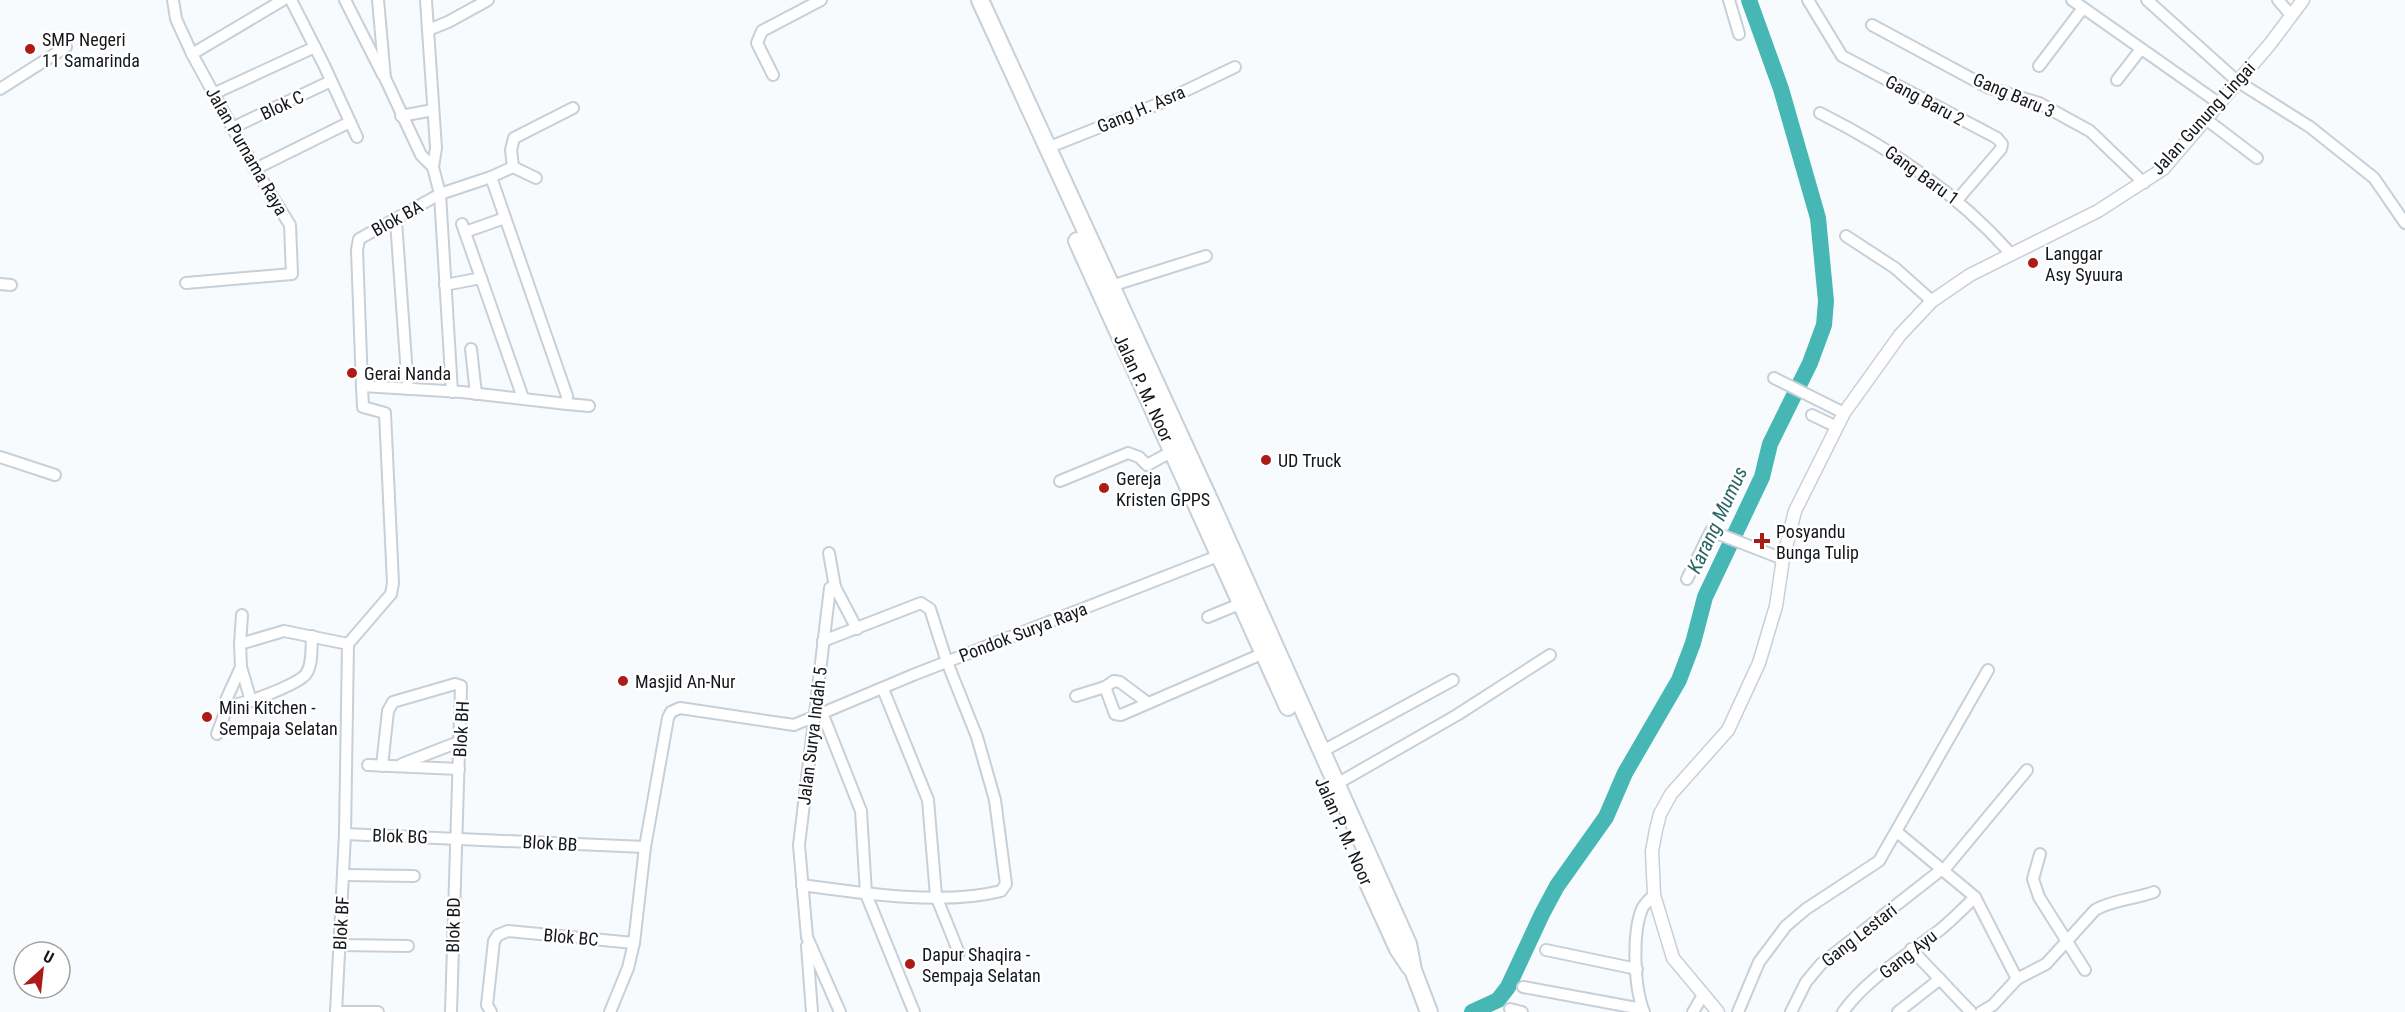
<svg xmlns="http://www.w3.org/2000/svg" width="2405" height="1012" font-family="'Roboto Condensed',sans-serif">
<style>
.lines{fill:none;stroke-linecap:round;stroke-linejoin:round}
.river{stroke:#47b7b5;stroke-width:16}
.minor-casing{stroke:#c7cfd7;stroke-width:14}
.tertiary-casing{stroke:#c7cfd7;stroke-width:15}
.trunk-casing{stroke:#c7cfd7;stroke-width:20}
.minor{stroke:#fff;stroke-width:10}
.tertiary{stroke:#fff;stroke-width:12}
.trunk{stroke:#fff;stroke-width:16}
.poi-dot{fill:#ac1b15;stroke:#fff;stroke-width:2}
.labels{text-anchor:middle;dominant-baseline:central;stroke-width:5;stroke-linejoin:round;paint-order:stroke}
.poi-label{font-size:18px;fill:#15171a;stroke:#fff;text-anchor:start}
.street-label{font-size:18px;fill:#15171a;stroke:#fff}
.water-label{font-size:20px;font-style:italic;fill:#266362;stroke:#fff}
</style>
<rect width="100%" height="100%" fill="#f8fbfe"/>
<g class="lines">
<!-- river -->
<path class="river" d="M1472 1012 1498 1000 1508 987 1542 914 1557 886 1606 817 1625 773 1679 680 1693 643 1705 597 1762 477 1770 444 1810 363 1824 325 1826 301 1818 218 1781 89 1749 0"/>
<defs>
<g id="minor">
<path d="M173 0 176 19 192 54 255 169 290 225 292 274 186 283"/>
<path d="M291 0 324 65 357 137"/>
<path d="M345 0 383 75"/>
<path d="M378 0 385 78 421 155 433 167"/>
<path d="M426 0 436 148 433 167 440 194 452 392"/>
<path d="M1729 0 1739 34"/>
<path d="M1808 0 1842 56 1997 138 2002 144 2001 149 1958 199"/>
<path d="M2072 0 2220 104"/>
<path d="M2147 0 2237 81 2310 127 2374 178 2405 223"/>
<path d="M2278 0 2291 15"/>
<path d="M1872 25 1987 87 2039 103 2090 131 2144 183"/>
<path d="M428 30 448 22 488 0"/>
<path d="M192 54 283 0"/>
<path d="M2039 66 2083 8"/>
<path d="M773 75 757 43 762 31 821 0"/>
<path d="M2117 80 2141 49"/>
<path d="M0 89 66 47"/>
<path d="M213 94 315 47"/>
<path d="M1820 113C1893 150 1957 193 2011 254"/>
<path d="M401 116 433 110"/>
<path d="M2207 120 2257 158"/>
<path d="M232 128 331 81"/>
<path d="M1047 148 1158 104 1235 67"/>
<path d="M513 167 536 178"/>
<path d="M255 169 350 122"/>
<path d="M491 177 567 396V404L462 392 362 386 357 250 359 239 440 194Z"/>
<path d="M491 177 513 167 511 150 514 138 573 108"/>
<path d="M396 221 408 389"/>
<path d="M462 224 481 278"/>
<path d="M465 232 505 218"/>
<path d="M1846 236 1895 268 1932 301"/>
<path d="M0 284 11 285"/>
<path d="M445 285 481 278 523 398"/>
<path d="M1111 286 1206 256"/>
<path d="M471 349 476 394"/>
<path d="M1774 378 1844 413"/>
<path d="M567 404 589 406"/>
<path d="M1812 415 1837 427"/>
<path d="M0 457 55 475"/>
<path d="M1060 481 1128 453 1139 457 1147 465 1173 451"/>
<path d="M829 553 835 587"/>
<path d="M1687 579 1711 531 1783 559"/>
<path d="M1208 617 1242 603"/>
<path d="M240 644 242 615"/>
<path d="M241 667 251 701"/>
<path d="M1105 687 1114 681 1120 682 1148 703"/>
<path d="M883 689 928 800 936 896 959 953"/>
<path d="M1076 696 1105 687 1115 714 1121 715 1264 653"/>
<path d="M228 705C240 707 299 684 306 674 313 664 311 648 312 636"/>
<path d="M823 715 861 811 866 894 914 1012"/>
<path d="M217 734 228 705 226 700 241 667 240 644 284 631 348 644"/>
<path d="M1321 752 1453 680"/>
<path d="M402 764 461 741"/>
<path d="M368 765 459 769"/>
<path d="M382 766 388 711 393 702 455 684 461 686 451 1012"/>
<path d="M1335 785 1457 715 1550 655"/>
<path d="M1897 832 1975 897 2017 979"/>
<path d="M345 834 645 847"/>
<path d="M2040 854 2033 879 2039 897 2085 970"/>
<path d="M1943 871 2027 770"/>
<path d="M343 875 414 876"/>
<path d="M802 885C861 893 943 906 1001 891L1006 884 995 800 977 737 947 662 930 609 921 603 823 641"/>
<path d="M634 943 645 847 668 718 671 712 680 708 794 725 913 675 1223 554"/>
<path d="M341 945 408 946"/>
<path d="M807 946 812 1012"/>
<path d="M1911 949 1971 1012"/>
<path d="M1546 950 1637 969"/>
<path d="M1523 987 1642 1009"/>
<path d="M1510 1009 1522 1012"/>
<path d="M336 1012 345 834 348 644 391 594 393 583 385 413 363 407 362 386"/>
<path d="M336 1012H378"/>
<path d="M491 1012 487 1005 494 941 498 935 508 931 634 943 628 968 610 1012"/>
<path d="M840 1012 807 937 799 845 830 588 835 587 857 629"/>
<path d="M1644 1012C1634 988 1632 933 1642 909 1644 904 1650 899 1654 895"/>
<path d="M1693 1012 1703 995"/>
<path d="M1738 1012 1759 962 1786 926 1806 909 1879 861 1988 670"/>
<path d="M1791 1012 1806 982 1821 964 1941 870"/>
<path d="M1843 1012C1868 977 1908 955 1941 929 1953 919 1964 908 1975 897"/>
<path d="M1898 1012 1940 979"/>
<path d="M1981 1012 1993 1005 2017 979 2046 964 2095 910C2112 900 2135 899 2154 892"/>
</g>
<path id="tertiary" d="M1718 1012 1673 958 1654 895 1652 851 1656 830 1660 814 1671 794 1728 730 1759 663 1776 606 1783 559 1795 511 1844 413 1900 335 1932 301 1970 275 2098 211 2163 169 2270 44 2303 0"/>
<g id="trunk">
<path d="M980 0 1213 508 1408 944 1413 970 1429 1012"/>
<path d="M1077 241 1288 707"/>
<path d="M1368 883 1398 949 1410 967"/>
</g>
</defs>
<!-- minor casing -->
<use href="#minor" class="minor-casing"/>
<!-- tertiary casing -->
<use href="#tertiary" class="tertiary-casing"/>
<!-- trunk casing -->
<use href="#trunk" class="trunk-casing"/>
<!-- minor -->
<use href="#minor" class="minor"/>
<!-- tertiary -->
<use href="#tertiary" class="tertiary"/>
<!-- trunk -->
<use href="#trunk" class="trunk"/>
</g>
<!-- markers -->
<g class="poi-dot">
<circle cx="30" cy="49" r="6"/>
<circle cx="2033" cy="263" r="6"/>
<circle cx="352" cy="373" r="6"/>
<circle cx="1266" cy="460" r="6"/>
<circle cx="1104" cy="488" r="6"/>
<path d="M1759 532h6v6h6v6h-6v6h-6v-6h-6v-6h6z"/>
<circle cx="623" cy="681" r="6"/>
<circle cx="207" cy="717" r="6"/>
<circle cx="910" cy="964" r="6"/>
</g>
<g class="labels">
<!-- poi labels -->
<g class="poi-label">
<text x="42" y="39">SMP Negeri<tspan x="42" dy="21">11 Samarinda</tspan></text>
<text x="2045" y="253">Langgar<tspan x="2045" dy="21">Asy Syuura</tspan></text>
<text x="364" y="373">Gerai Nanda</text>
<text x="1278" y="460">UD Truck</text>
<text x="1116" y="478">Gereja<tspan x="1116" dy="21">Kristen GPPS</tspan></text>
<text x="1776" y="531">Posyandu<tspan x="1776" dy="21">Bunga Tulip</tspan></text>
<text x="635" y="681">Masjid An-Nur</text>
<text x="219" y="707">Mini Kitchen -<tspan x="219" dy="21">Sempaja Selatan</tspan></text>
<text x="922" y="954">Dapur Shaqira -<tspan x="922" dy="21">Sempaja Selatan</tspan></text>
</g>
<!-- street labels -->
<g class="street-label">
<text transform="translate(2014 95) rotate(23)">Gang Baru 3</text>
<text transform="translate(1925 100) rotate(28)">Gang Baru 2</text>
<text transform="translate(282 105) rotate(-25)">Blok C</text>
<text transform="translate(1141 109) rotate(-23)">Gang H. Asra</text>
<text transform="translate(2203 118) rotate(-48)">Jalan Gunung Lingai</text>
<text transform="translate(247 151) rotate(60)">Jalan Purnama Raya</text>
<text transform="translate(1922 175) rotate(36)">Gang Baru 1</text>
<text transform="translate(397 218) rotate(-29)">Blok BA</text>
<text transform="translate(1144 388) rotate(65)">Jalan P. M. Noor</text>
<text transform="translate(1023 632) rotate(-21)">Pondok Surya Raya</text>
<text transform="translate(461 729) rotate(-87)">Blok BH</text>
<text transform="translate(812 736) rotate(-83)">Jalan Surya Indah 5</text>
<text transform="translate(1344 831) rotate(66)">Jalan P. M. Noor</text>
<text transform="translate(400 836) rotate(2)">Blok BG</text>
<text transform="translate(550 843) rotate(3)">Blok BB</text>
<text transform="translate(341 923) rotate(-87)">Blok BF</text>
<text transform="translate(453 925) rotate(-89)">Blok BD</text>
<text transform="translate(1859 935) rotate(-38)">Gang Lestari</text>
<text transform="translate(571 937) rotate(5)">Blok BC</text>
<text transform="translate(1908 954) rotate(-38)">Gang Ayu</text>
</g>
<!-- water labels -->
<g class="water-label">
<text transform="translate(1717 520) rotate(-65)">Karang Mumus</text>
</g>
</g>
<!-- north arrow -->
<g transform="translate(42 970) rotate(27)"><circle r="28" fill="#ffffff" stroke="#a1a2a3" stroke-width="1.5"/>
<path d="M0-4.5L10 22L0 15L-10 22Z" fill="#ac1b15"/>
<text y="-9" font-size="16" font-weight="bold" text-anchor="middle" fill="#15171a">U</text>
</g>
</svg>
